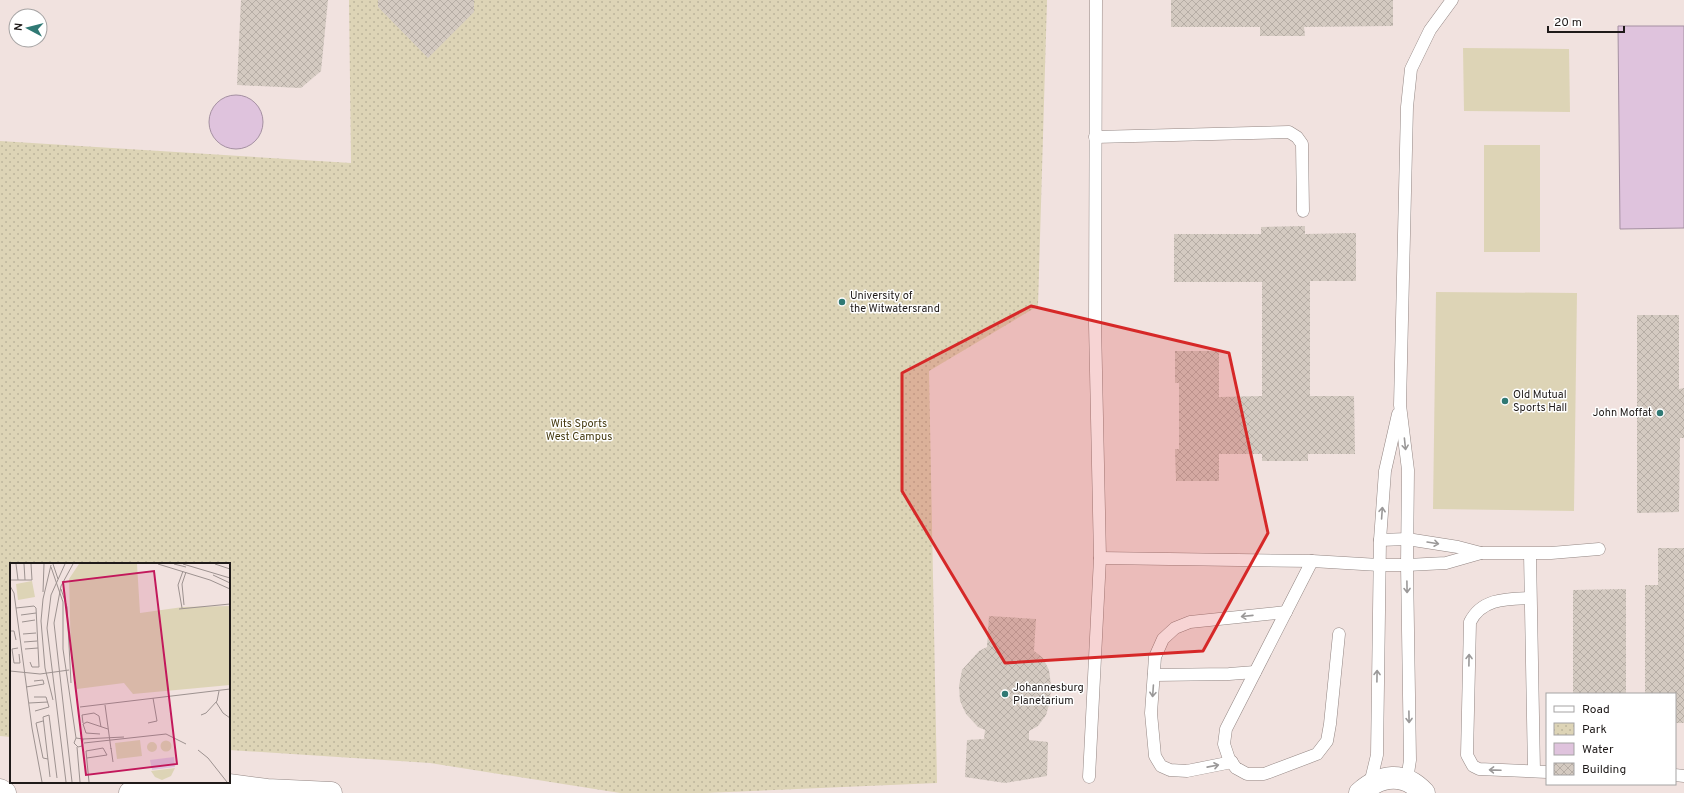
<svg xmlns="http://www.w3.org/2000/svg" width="1684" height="793" font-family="Overpass,sans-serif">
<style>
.grass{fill:#ddd4b6}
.park{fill:url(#park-dots)}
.water{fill:#dfc3dd;stroke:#a590a2}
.building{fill:url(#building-cross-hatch)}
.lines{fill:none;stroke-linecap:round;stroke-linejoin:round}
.lane-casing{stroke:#938683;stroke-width:13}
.street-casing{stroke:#938683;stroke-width:23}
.highway-casing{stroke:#938683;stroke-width:23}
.lane{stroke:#fff;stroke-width:12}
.street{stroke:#fff;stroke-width:22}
.highway{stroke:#fff;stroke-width:22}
.oneway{stroke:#9a9898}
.marked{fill:#d62828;fill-opacity:0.2;stroke:#d62828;stroke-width:3;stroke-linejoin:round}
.poi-dot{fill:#307974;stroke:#fff;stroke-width:1.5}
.labels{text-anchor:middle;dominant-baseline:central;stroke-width:3;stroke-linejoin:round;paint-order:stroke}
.poi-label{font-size:11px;fill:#1f1a19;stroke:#fff;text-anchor:start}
.park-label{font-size:11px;fill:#453a10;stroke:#fff}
.inset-road{fill:none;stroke:#9d9290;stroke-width:1}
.view{fill:#c2185b;fill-opacity:0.15;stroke:#c2185b;stroke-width:2}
.inset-edge{fill:none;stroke:#1f1a19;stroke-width:2}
</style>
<defs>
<pattern id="park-dots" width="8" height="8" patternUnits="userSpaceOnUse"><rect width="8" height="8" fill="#ddd4b6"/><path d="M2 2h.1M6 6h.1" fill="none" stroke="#bdb59c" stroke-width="1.8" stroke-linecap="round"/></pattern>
<pattern id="building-cross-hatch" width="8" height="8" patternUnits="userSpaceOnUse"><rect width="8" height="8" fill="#d4cac1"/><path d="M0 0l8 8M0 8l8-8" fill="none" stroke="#b6ada5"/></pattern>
</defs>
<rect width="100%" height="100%" fill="#f1e2df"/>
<!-- grass -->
<g class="grass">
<path d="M1463 48 1569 49 1570 112 1464 111Z"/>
<rect x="1484" y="145" width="56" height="107"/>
<path d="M1436 292 1577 293 1574 511 1433 509Z"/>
</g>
<!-- park -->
<path class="park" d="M349 0H1047L1038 306 929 371 937 783 706 793H620L430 763 229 750V564H11V737L0 736V141L351 163Z"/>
<!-- water -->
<g class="water">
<path d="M1618 26H1684V228L1620 229Z"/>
<circle cx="236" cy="122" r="27"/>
</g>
<!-- building -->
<g class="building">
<path d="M241 0H328L321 71 301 88 237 85Z"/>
<path d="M378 0H474V12L428 58 378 7Z"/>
<path d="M1171 0H1393V26L1304 27 1305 36H1260V27H1171Z"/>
<path d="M1305 226V234L1356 233V281H1310V396H1354L1355 454H1308V461H1262V454H1219V481H1176L1175 449H1179V383H1175V351H1219V397L1262 396V282H1174V234H1261V227Z"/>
<path d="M1637 315H1679V389L1684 388V438H1680L1679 512 1637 513Z"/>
<path d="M1658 548H1684V723H1676L1675 694H1645V585H1658Z"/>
<path d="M1626 589V694H1573V590Z"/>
<path d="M989 616 1036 619 1034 651 1043 658 1049 670 1051 685 1050 702 1046 715 1038 726 1029 731V740L1048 742 1047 776 1005 783 965 777 967 740 984 739 985 730 978 727 966 714 960 701 959 686 962 670 979 651 987 647Z"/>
</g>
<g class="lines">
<defs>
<g id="lane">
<path d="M1095 137 1289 132 1297 137 1302 144 1303 211"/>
<path d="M1380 540 1407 539 1458 547 1481 553H1551L1599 549"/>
<path d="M1530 554 1534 771"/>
<path d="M1100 558 1312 561 1379 565H1407L1446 563 1481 553"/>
<path d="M1312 561 1226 729 1224 744 1229 759 1236 768 1247 774H1264L1317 754 1327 741 1330 724 1339 634"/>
<path d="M1530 598C1507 599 1482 598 1470 622L1467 755 1473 766 1479 769 1547 772"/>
<path d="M1154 675 1229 674 1255 672"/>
<path d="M1232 762 1187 771 1170 770 1161 766 1155 756 1151 713 1155 657 1163 639 1175 628 1190 622 1286 612"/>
<path d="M1675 775 1684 776"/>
<path d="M1089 777 1100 558 1095 324 1096 0"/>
<path d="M1407 780 1410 760 1407 565 1408 470 1400 405 1407 107 1411 69 1430 30 1452 0"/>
<path d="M1370 784 1377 755 1380 540 1385 471 1398 414"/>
</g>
<g id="street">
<path d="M130 793 157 787 221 784 267 790 331 793"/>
<path d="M1360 793C1380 775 1404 771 1424 793"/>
</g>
<path id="highway" d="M0 790 5 793"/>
</defs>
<!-- lane casing -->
<use href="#lane" class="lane-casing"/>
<!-- street casing -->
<use href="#street" class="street-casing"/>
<!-- highway casing -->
<use href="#highway" class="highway-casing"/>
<!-- lane -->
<use href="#lane" class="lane"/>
<!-- street -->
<use href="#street" class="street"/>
<!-- highway -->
<use href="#highway" class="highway"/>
</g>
<!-- one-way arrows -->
<defs><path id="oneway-shaft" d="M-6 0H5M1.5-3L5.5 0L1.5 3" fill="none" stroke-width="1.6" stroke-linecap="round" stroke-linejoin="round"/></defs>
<g class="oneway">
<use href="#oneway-shaft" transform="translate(1405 444) rotate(84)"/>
<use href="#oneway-shaft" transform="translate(1382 513) rotate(-86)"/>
<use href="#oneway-shaft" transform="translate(1433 543) rotate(9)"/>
<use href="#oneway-shaft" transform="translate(1407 587) rotate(89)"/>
<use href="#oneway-shaft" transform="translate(1247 616) rotate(174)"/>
<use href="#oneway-shaft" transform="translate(1469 660) rotate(-89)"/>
<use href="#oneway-shaft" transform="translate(1377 676) rotate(-89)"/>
<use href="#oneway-shaft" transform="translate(1153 691) rotate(94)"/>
<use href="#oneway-shaft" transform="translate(1409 717) rotate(89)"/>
<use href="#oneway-shaft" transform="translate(1213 766) rotate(-11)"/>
<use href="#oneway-shaft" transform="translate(1495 770) rotate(-178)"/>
</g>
<!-- marked area -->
<path class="marked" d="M1031 306 1229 353 1268 533 1203 651 1005 663 902 491V373Z"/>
<!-- markers -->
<g class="poi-dot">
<circle cx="842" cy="302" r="4"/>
<circle cx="1505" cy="401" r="4"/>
<circle cx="1660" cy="413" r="4"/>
<circle cx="1005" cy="694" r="4"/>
</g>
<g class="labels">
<!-- poi labels -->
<g class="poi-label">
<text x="850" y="296">University of<tspan x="850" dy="13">the Witwatersrand</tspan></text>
<text x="1513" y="395">Old Mutual<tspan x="1513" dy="13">Sports Hall</tspan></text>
<text x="1652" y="413" text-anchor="end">John Moffat</text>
<text x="1013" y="688">Johannesburg<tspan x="1013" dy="13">Planetarium</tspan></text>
</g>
<!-- park labels -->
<g class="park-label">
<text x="579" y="424">Wits Sports<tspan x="579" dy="13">West Campus</tspan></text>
</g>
</g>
<!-- overview -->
<g transform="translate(10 563)">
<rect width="220" height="220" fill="#f1e2df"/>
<path d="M22 18 25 34 8 37 6 21ZM130 177 132 193 107 196 105 180ZM150.5 183a5.5 5.5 0 1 1 11 0a5.5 5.5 0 1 1-11 0ZM137 184a5 5 0 1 1 10 0a5 5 0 1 1-10 0ZM165 205 161 213 152 217 145 214 141 208Z" fill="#ddd4b6"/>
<path d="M69 1H127L130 50 173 44 220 43V122L123 131 114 120 67 126 61 92 59 16Z" fill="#ddd4b6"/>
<path d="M164 194 165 204 142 207 140 197Z" fill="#dfc3dd"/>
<path class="inset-road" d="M6 1 8 17M14 1 15 17M43 1 48 16M55 1 41 32 37 65 56 219M148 1 200 17 220 26M164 1 176 4M173 1 220 15M205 1 220 6M41 2 33 36 31 58 35 105 43 137M41 4 53 39V86L66 175 64 180 68 184 72 183 73 176 66 175M203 12 220 20M0 17H22L21 1M0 23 4 30 22 165 32 219M51 26 57 44 61 120M33 29 34 1M174 42 172 21 176 9M6 45 24 43 26 45 29 104H22L20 99M172 45 168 22 173 8M169 46 220 41M11 52 26 50M12 59 25 57M0 68H4L6 77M13 71 26 70M14 79 27 78M8 85 2 86 4 100H10L9 91M15 86 28 85M0 108 30 111 59 107M16 124 34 121 33 117 24 118M24 134H36L39 144 25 148M206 139 213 150 220 155M19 140 38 139M95 142 101 186M70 144 220 126M191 152 196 150 207 138 209 128M33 158 26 160 33 195 38 196M73 160 72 152 84 150 89 153 91 164M138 160 147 158 143 135M90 171 76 170 73 161 77 159 98 166M73 176 114 174M74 180 156 171 176 181M67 184 70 219M101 185 103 199M188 187 198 195 217 219M77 195 97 192M40 214 33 154 39 152 47 215M62 219 44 60 51 23 63 1M79 219 76 188 93 185 97 192"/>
<path class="view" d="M144 8 167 201 76 212 53 19Z"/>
<rect width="220" height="220" class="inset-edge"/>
</g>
<!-- legend -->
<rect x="1546" y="693" width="130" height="92" fill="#ffffff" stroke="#a5a3a3"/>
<rect x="1554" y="706" width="20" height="6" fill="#ffffff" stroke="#a5a3a3"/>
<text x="1582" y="713" font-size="12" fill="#1f1a19">Road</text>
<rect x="1554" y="723" width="20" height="12" fill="url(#park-dots)" stroke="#a5a3a3"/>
<text x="1582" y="733" font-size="12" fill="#1f1a19">Park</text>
<rect x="1554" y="743" width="20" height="12" fill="#dfc3dd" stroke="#a5a3a3"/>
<text x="1582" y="753" font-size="12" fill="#1f1a19">Water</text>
<rect x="1554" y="763" width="20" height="12" fill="url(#building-cross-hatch)" stroke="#a5a3a3"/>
<text x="1582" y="773" font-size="12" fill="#1f1a19">Building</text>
<!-- north arrow -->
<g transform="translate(28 28) rotate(277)"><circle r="19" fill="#ffffff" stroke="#a5a3a3"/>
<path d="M0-3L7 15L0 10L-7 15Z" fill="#307974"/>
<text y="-6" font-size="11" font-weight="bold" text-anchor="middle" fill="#1f1a19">N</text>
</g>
<!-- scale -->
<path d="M1548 26v6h76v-6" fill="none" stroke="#1f1a19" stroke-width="2"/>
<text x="1554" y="26" font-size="12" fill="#1f1a19" stroke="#ffffff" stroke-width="3" paint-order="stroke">20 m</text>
</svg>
